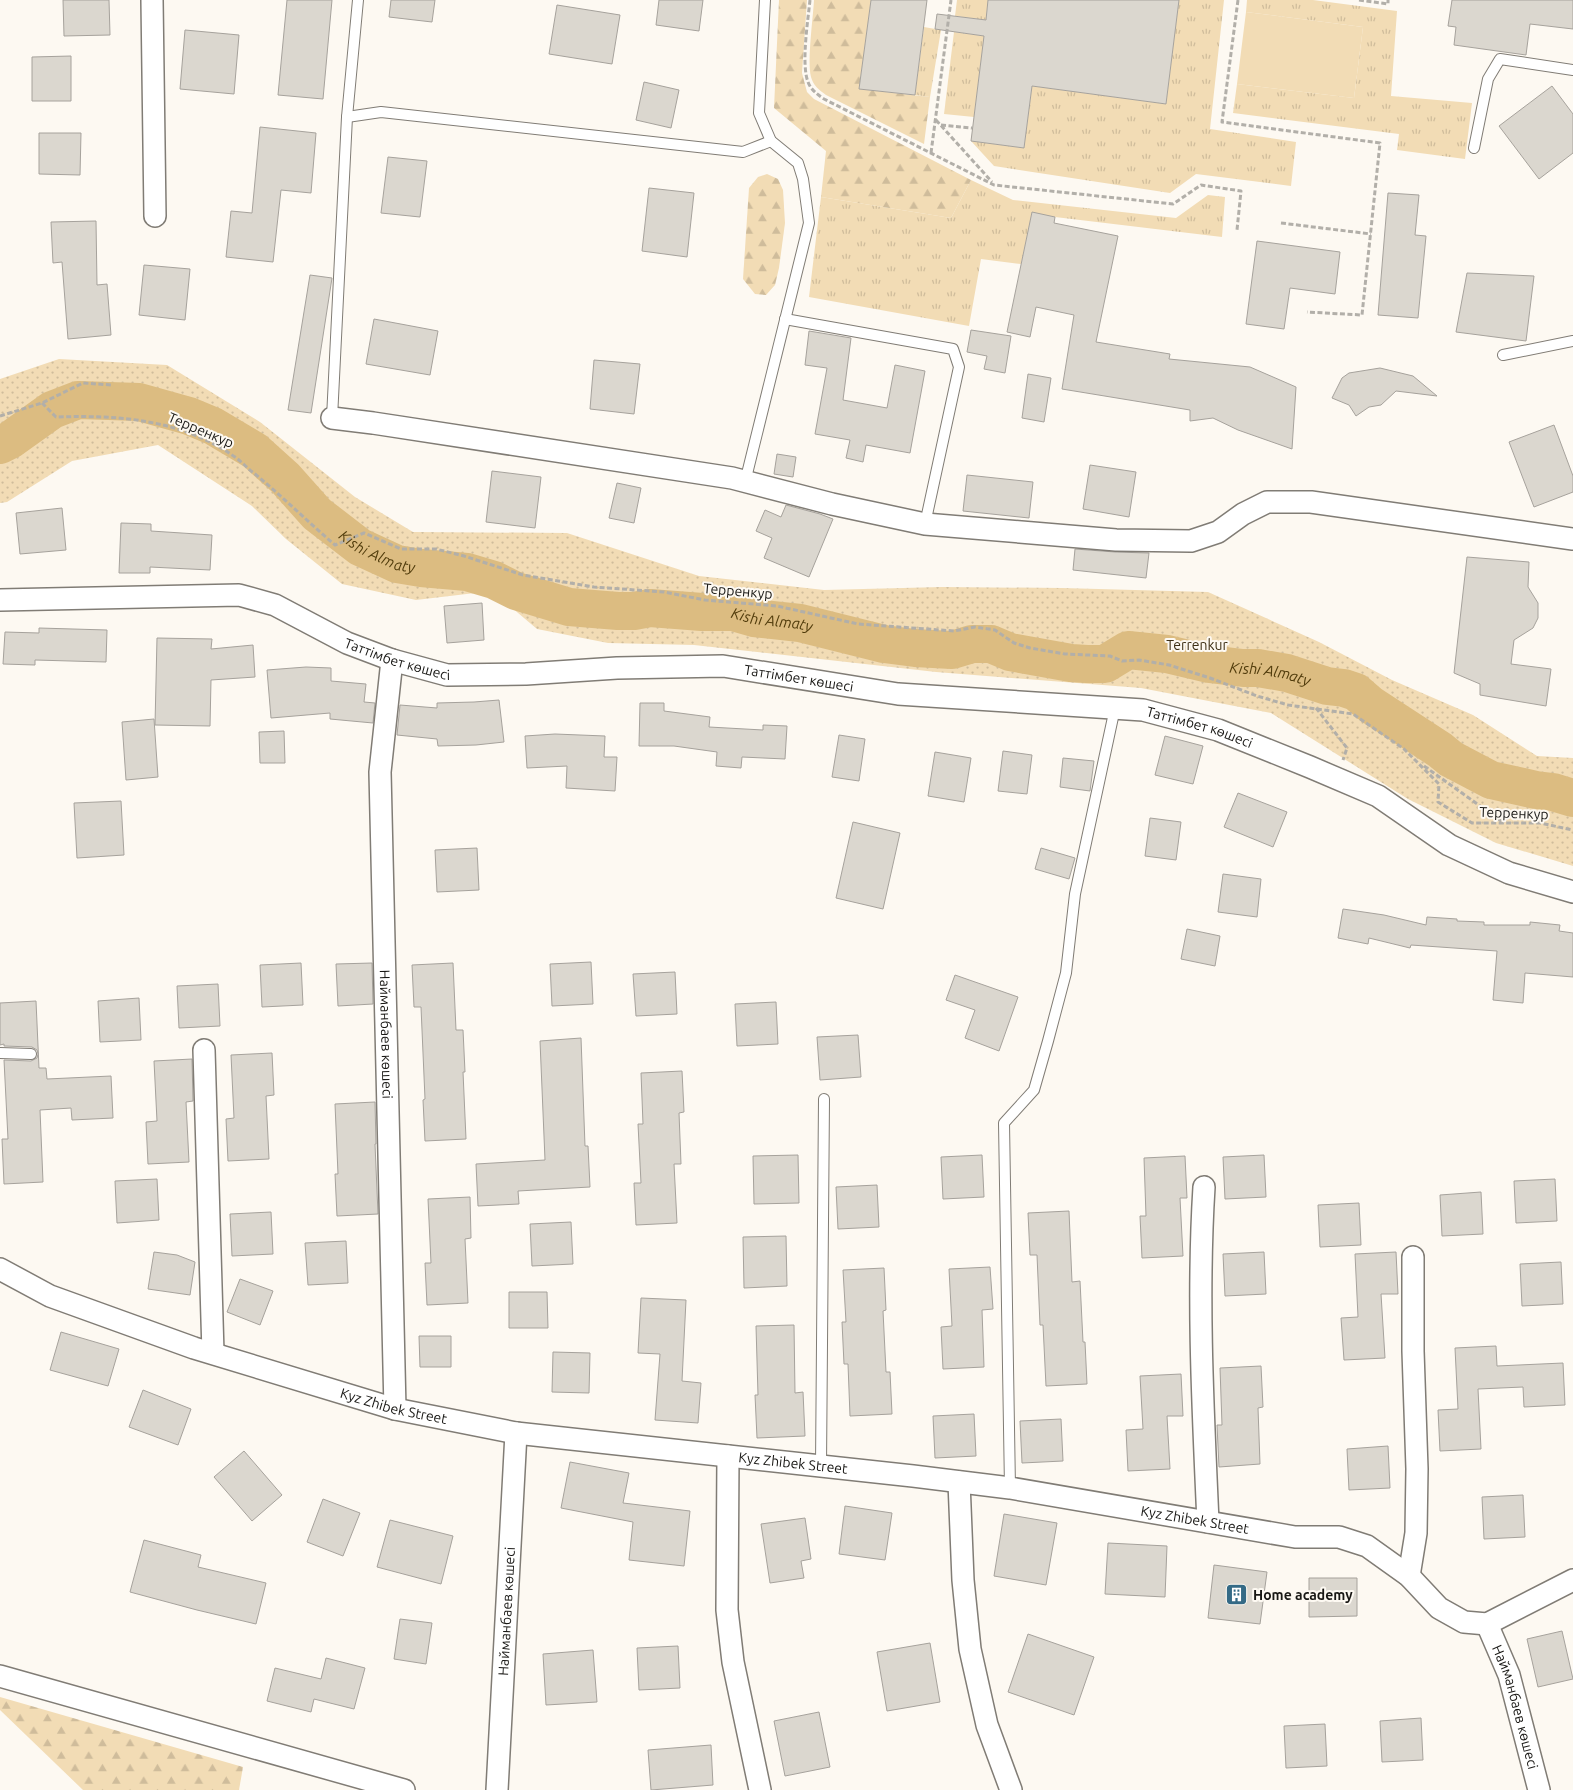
<svg xmlns="http://www.w3.org/2000/svg" width="1573" height="1790" font-family="Ubuntu,sans-serif">
<style>
.grass{fill:url(#grass-tufts)}
.forest{fill:url(#forest-firs)}
.park{fill:url(#park-dots)}
.pitch{fill:#f2dcb5}
.lines{fill:none;stroke-linecap:round;stroke-linejoin:round}
.river{stroke:#dcbc81;stroke-width:38}
.building{fill:#dbd7cf;stroke:#a6a29c}
.service-casing{stroke:#807c75;stroke-width:12}
.minor-casing{stroke:#807c75;stroke-width:24}
.path{stroke:#b2afa9;stroke-width:3;stroke-dasharray:5 2.5;stroke-linecap:butt}
.service{stroke:#fff;stroke-width:10}
.minor{stroke:#fff;stroke-width:21}
.labels{text-anchor:middle;dominant-baseline:central;stroke-width:4;stroke-linejoin:round;paint-order:stroke}
.street-label{font-size:14px;fill:#181714;stroke:#fdf9f2}
.park-label{font-size:14px;fill:#3d2f14;stroke:#fdf9f2}
.poi-label{font-size:14px;font-weight:bold;fill:#181714;stroke:#fdf9f2;text-anchor:start}
.water-label{font-size:15px;font-style:italic;fill:#513c0c;stroke:#fdf9f2}
</style>
<defs>
<pattern id="grass-tufts" width="24" height="20" patternUnits="userSpaceOnUse" patternTransform="scale(1.25)"><rect width="24" height="20" fill="#f2dcb5"/><path d="M3 7l-1-3M5 7V3M7 7l1-3M15 17l-1-3M17 17v-4M19 17l1-3" fill="none" stroke="#cfbc9b"/></pattern>
<pattern id="forest-firs" width="22" height="20" patternUnits="userSpaceOnUse" patternTransform="scale(1.25)"><rect width="22" height="20" fill="#f2dcb5"/><path d="M5 1l3.5 6h-7zM16 11l3.5 6h-7z" fill="#cfbc9b"/></pattern>
<pattern id="park-dots" width="8" height="8" patternUnits="userSpaceOnUse" patternTransform="scale(1.25)"><rect width="8" height="8" fill="#f2dcb5"/><path d="M2 2h.1M6 6h.1" fill="none" stroke="#cfbc9b" stroke-width="1.8" stroke-linecap="round"/></pattern>
</defs>
<rect width="100%" height="100%" fill="#fdf9f2"/>
<!-- grass -->
<g class="grass">
<path d="M957 0H988L986 20 955 16Z"/>
<path d="M1179 0H1224L1210 129 1296 142 1291 186 1196 174 1170 193 994 166 971 141 1024 148 1032 86 1166 104Z"/>
<path d="M1247 0H1313L1397 11 1391 96 1472 103 1465 159 1397 150 1399 134 1233 113 1237 84 1354 98 1363 27 1246 12Z"/>
<path d="M924 27 941 30 930 97 915 95Z"/>
<path d="M954 32 984 36 974 117 944 114Z"/>
<path d="M971 180 1013 200 1176 218 1208 195 1225 197 1222 237 1055 217 1032 213 1021 264 981 259 969 326 809 297 821 197 951 218Z"/>
</g>
<!-- forest -->
<g class="forest">
<path d="M779 0H807L802 73 807 92 814 99 971 180 951 218 821 197 826 151 774 108Z"/>
<path d="M814 0H871L859 89 930 97 924 144 826 95C819 90 813 85 811 77 807 60 813 19 814 0Z"/>
<path d="M767 174 778 179 783 190 785 223 779 268 775 285 766 295 755 294 743 279 749 188 758 177Z"/>
<path d="M0 1697 243 1767 239 1790H83L0 1710Z"/>
</g>
<!-- park -->
<path class="park" d="M59 359 167 365 260 422 355 497 413 532 567 533 699 576 824 590 942 587 1062 588 1208 592 1319 642 1392 680 1473 715 1537 756 1573 758V866L1496 843 1408 799 1271 713 1141 688 936 672 694 645 608 643 537 629 492 591 416 600 342 584 286 539 252 506 158 445 72 461 7 502 0 503V379Z"/>
<!-- pitch -->
<path class="pitch" d="M1246 12 1363 27 1354 98 1237 84Z"/>
<g class="lines">
<!-- river -->
<path class="river" id="s1" d="M0 445 10 440 52 410 78 400 139 402 189 416 213 426 255 451 285 478 317 514 360 547 397 564 421 568 467 572 494 580 516 591 569 607 618 611H634L650 608 702 612H733L754 618 800 623 884 644 915 648 952 650 972 644H991L1010 652 1071 663 1087 664H1105L1128 650 1167 654 1209 664 1243 668H1258L1287 673 1327 686 1344 688 1356 692 1371 705 1440 750 1451 759 1491 780 1536 790 1553 792 1573 798"/>
</g>
<!-- building -->
<g class="building">
<path d="M63 0H109L110 35 64 36Z"/>
<path d="M287 0H332L323 99 278 95Z"/>
<path d="M391 0H435L432 22 389 17Z"/>
<path d="M659 0H703L699 31 656 25Z"/>
<path d="M871 0H927L915 95 859 89Z"/>
<path d="M988 0H1179L1166 104 1032 86 1024 148 971 141 984 36 935 29 937 14 986 20Z"/>
<path d="M1452 0H1573V29L1530 24 1526 55 1454 45 1456 27 1448 26Z"/>
<path d="M557 5 620 15 612 64 549 54Z"/>
<path d="M185 30 239 35 234 94 180 89Z"/>
<path d="M71 56V101H32V57Z"/>
<path d="M644 82 679 90 671 128 636 120Z"/>
<path d="M1552 86 1573 114V153L1539 179 1499 126Z"/>
<path d="M260 127 316 133 311 193 281 190 273 262 226 257 231 211 252 213Z"/>
<path d="M39 133H81L80 175 39 174Z"/>
<path d="M388 157 427 161 420 217 381 213Z"/>
<path d="M649 188 694 193 687 257 642 251Z"/>
<path d="M1388 193 1419 195 1415 235 1426 236 1418 318 1378 315Z"/>
<path d="M1032 212 1055 217 1054 223 1118 236 1096 342 1170 354 1169 359 1250 367 1296 387 1292 449 1238 430 1213 418 1190 421V410L1062 389 1074 315 1036 307 1030 337 1007 332Z"/>
<path d="M96 221 97 285 107 284 111 335 68 339 62 262 53 263 51 222Z"/>
<path d="M1257 241 1340 252 1335 294 1290 288 1284 329 1246 324Z"/>
<path d="M144 265 190 269 185 320 139 315Z"/>
<path d="M1467 273 1534 276 1526 341 1456 332Z"/>
<path d="M310 275 332 278 311 413 288 410Z"/>
<path d="M374 319 438 331 430 375 366 364Z"/>
<path d="M971 330 1011 336 1005 373 984 369 987 356 967 352Z"/>
<path d="M809 331 851 338 843 400 887 408 895 365 925 371 910 453 866 445 863 462 846 458 850 440 815 434 827 368 805 365Z"/>
<path d="M594 360 640 364 634 414 590 409Z"/>
<path d="M1380 368 1413 376 1437 396 1396 391 1381 405 1369 407 1356 416 1349 405 1332 398 1342 378 1349 373Z"/>
<path d="M1028 374 1051 378 1044 422 1022 418Z"/>
<path d="M1554 425 1573 476V492L1534 507 1509 442Z"/>
<path d="M777 454 796 457 793 477 774 474Z"/>
<path d="M1090 465 1136 472 1129 517 1083 509Z"/>
<path d="M492 471 541 477 535 528 486 522Z"/>
<path d="M967 475 1033 482 1029 518 963 511Z"/>
<path d="M617 483 641 488 634 523 609 518Z"/>
<path d="M786 505 820 514 833 519 809 577 764 558 772 538 756 531 765 510 781 517Z"/>
<path d="M62 508 66 550 20 554 16 513Z"/>
<path d="M121 523 151 524V531L212 535 210 570 150 567V573H119Z"/>
<path d="M1075 549 1115 552 1149 553 1146 578 1073 570Z"/>
<path d="M1467 557 1529 562 1528 587 1538 603V618L1533 628 1514 640 1511 664 1551 669 1546 706 1480 695V684L1454 673Z"/>
<path d="M482 603 484 640 447 643 444 606Z"/>
<path d="M39 628 107 630 106 662 35 660V665L3 664 5 632 39 633Z"/>
<path d="M157 638 212 639 211 649 253 645 255 677 211 680 210 726 155 725Z"/>
<path d="M306 667 331 668V681L366 684 364 702 375 703 373 723 330 719V713L271 718 267 670Z"/>
<path d="M499 700 504 742 476 745 438 746 437 739 397 735 400 705 437 708V703L474 702Z"/>
<path d="M640 703H664V711L710 717 709 727 763 730V725L787 726 785 759 742 757 741 768 716 766 717 752 674 746H639Z"/>
<path d="M154 719 158 777 126 780 122 722Z"/>
<path d="M284 731 285 763H260L259 732Z"/>
<path d="M555 734 605 736 604 757H617L615 791 566 788 567 766 527 768 525 736Z"/>
<path d="M839 735 865 739 859 781 832 777Z"/>
<path d="M1165 736 1203 746 1193 784 1155 775Z"/>
<path d="M1003 751 1032 755 1027 794 998 791Z"/>
<path d="M935 752 971 758 964 802 928 796Z"/>
<path d="M1063 758 1094 761 1090 791 1060 787Z"/>
<path d="M1238 793 1287 812 1273 847 1224 827Z"/>
<path d="M121 801 124 855 77 858 74 803Z"/>
<path d="M1150 818 1181 822 1176 860 1145 856Z"/>
<path d="M853 822 900 833 883 909 836 898Z"/>
<path d="M477 848 479 890 437 892 435 850Z"/>
<path d="M1041 848 1075 858 1069 879 1035 869Z"/>
<path d="M1223 874 1261 879 1257 917 1218 912Z"/>
<path d="M1343 909 1384 915 1426 925 1427 917 1457 919V921L1484 922V925H1530V922L1560 925 1559 931 1573 933V977L1525 973 1523 1003 1493 1000 1497 951 1411 945 1410 948 1369 938 1368 944 1338 938Z"/>
<path d="M1187 929 1220 936 1215 966 1181 959Z"/>
<path d="M591 962 593 1004 552 1006 550 964Z"/>
<path d="M301 963 303 1005 262 1007 260 965Z"/>
<path d="M372 963 373 1004 338 1006 336 964Z"/>
<path d="M453 963 456 1030H463L465 1072H463L466 1139 425 1141 423 1100 425 1099 421 1007H414L412 965Z"/>
<path d="M675 972 677 1014 636 1016 633 974Z"/>
<path d="M955 975 1018 997 999 1051 965 1038 975 1010 946 1000Z"/>
<path d="M218 984 220 1026 179 1028 177 986Z"/>
<path d="M139 998 141 1040 100 1042 98 1001Z"/>
<path d="M36 1001 39 1068H46L47 1079 111 1076 113 1118 72 1120 71 1108 40 1110 43 1182 4 1184 2 1139H8L4 1060 31 1061 37 1058 38 1054 37 1050 32 1047 4 1046V1044L0 1045V1003Z"/>
<path d="M776 1002 778 1044 737 1046 735 1004Z"/>
<path d="M858 1035 861 1077 820 1080 817 1037Z"/>
<path d="M581 1038 585 1146H588L590 1187 518 1191 519 1204 478 1206 476 1164 545 1160 540 1041Z"/>
<path d="M272 1053 274 1095 266 1096 269 1159 228 1161 226 1119 234 1118 231 1055Z"/>
<path d="M192 1059 193 1101 186 1102 189 1162 148 1164 146 1122 157 1121 154 1061Z"/>
<path d="M682 1071 684 1112 679 1113 681 1164H674L677 1223 636 1225 634 1183H641L638 1124H643L641 1073Z"/>
<path d="M375 1102 376 1144H375L378 1214 337 1216 335 1174H338L335 1104Z"/>
<path d="M798 1155 799 1203 754 1204 753 1156Z"/>
<path d="M982 1155 984 1197 943 1199 941 1157Z"/>
<path d="M1264 1155 1266 1197 1225 1199 1223 1157Z"/>
<path d="M1185 1156 1187 1198H1180L1183 1256 1142 1258 1140 1216H1146L1144 1158Z"/>
<path d="M157 1179 159 1220 117 1223 115 1181Z"/>
<path d="M1555 1179 1557 1221 1516 1223 1514 1181Z"/>
<path d="M877 1185 879 1227 838 1229 836 1187Z"/>
<path d="M1481 1192 1483 1234 1442 1236 1440 1195Z"/>
<path d="M470 1197 471 1238 465 1239 468 1303 427 1305 425 1263H431L428 1199Z"/>
<path d="M1359 1203 1361 1245 1320 1247 1318 1205Z"/>
<path d="M1069 1211 1072 1282 1080 1281 1083 1342H1085L1087 1384 1046 1386 1043 1325H1040L1037 1255H1030L1028 1213Z"/>
<path d="M271 1212 273 1254 232 1256 230 1214Z"/>
<path d="M571 1222 573 1264 532 1266 530 1224Z"/>
<path d="M786 1236 787 1286 744 1288 743 1237Z"/>
<path d="M346 1241 348 1283 308 1285 305 1243Z"/>
<path d="M154 1252 177 1255 195 1262 190 1295 148 1289Z"/>
<path d="M1264 1252 1266 1294 1225 1296 1223 1254Z"/>
<path d="M1396 1252 1398 1294H1381L1385 1358 1344 1360 1341 1318 1358 1317 1355 1254Z"/>
<path d="M1561 1262 1563 1304 1522 1306 1520 1264Z"/>
<path d="M990 1267 993 1309 982 1310 984 1367 943 1369 941 1327 952 1326 949 1269Z"/>
<path d="M884 1268 886 1310 883 1311 886 1372H890L892 1414 850 1416 848 1364H844L842 1322H846L843 1270Z"/>
<path d="M240 1279 273 1291 260 1325 227 1312Z"/>
<path d="M509 1292H547L548 1328H509Z"/>
<path d="M641 1298 686 1300 682 1381 701 1383 698 1423 655 1420 660 1354 638 1353Z"/>
<path d="M794 1325 795 1393 803 1392 805 1436 757 1438 755 1395H758L756 1326Z"/>
<path d="M61 1332 119 1349 108 1386 50 1370Z"/>
<path d="M419 1336H451V1367H420Z"/>
<path d="M1496 1346 1497 1366 1563 1363 1565 1405 1524 1407 1523 1387 1478 1389 1481 1449 1440 1451 1438 1410 1458 1409 1455 1348Z"/>
<path d="M553 1352 590 1353 589 1393 552 1392Z"/>
<path d="M1261 1366 1263 1407 1258 1408 1260 1464 1219 1467 1217 1425H1222L1220 1368Z"/>
<path d="M1181 1374 1183 1416H1167L1170 1469 1128 1471 1126 1430 1143 1429 1140 1376Z"/>
<path d="M143 1390 191 1409 178 1445 129 1427Z"/>
<path d="M974 1414 976 1456 935 1458 933 1416Z"/>
<path d="M1061 1419 1063 1461 1022 1463 1020 1421Z"/>
<path d="M1388 1446 1390 1488 1349 1490 1347 1449Z"/>
<path d="M244 1451 282 1495 252 1521 214 1477Z"/>
<path d="M570 1462 629 1473 623 1503 690 1511 684 1566 629 1560 633 1522 561 1508Z"/>
<path d="M1523 1495 1525 1537 1484 1539 1482 1497Z"/>
<path d="M323 1499 360 1513 343 1556 307 1542Z"/>
<path d="M845 1506 892 1513 885 1560 839 1554Z"/>
<path d="M1004 1514 1057 1523 1046 1585 994 1576Z"/>
<path d="M805 1518 811 1559 801 1561 804 1578 770 1583 761 1524Z"/>
<path d="M390 1520 453 1536 441 1584 377 1567Z"/>
<path d="M144 1540 201 1555 198 1567 266 1583 256 1624 197 1610 130 1592Z"/>
<path d="M1108 1543 1167 1546 1165 1597 1105 1594Z"/>
<path d="M1214 1565 1267 1572 1260 1624 1208 1618Z"/>
<path d="M1309 1578H1357V1616L1309 1617Z"/>
<path d="M400 1619 432 1623 426 1664 394 1659Z"/>
<path d="M1562 1631 1573 1679 1538 1687 1527 1639Z"/>
<path d="M1028 1634 1094 1657 1074 1715 1008 1692Z"/>
<path d="M930 1643 940 1702 887 1711 877 1652Z"/>
<path d="M678 1646 680 1688 639 1690 637 1648Z"/>
<path d="M593 1650 597 1702 546 1705 543 1654Z"/>
<path d="M326 1658 365 1668 354 1709 314 1699 311 1712 267 1701 275 1668 321 1679Z"/>
<path d="M819 1712 830 1767 785 1776 774 1721Z"/>
<path d="M1421 1718 1423 1760 1382 1762 1380 1721Z"/>
<path d="M1325 1724 1327 1766 1286 1768 1284 1726Z"/>
<path d="M711 1745 713 1785 651 1790 648 1750Z"/>
</g>
<g class="lines">
<defs>
<g id="service">
<path d="M347 117 381 112 743 152 771 141"/>
<path d="M1474 148 1488 79 1500 59 1573 70"/>
<path d="M785 319 953 349 959 367 925 524"/>
<path d="M1503 355 1573 341"/>
<path d="M332 418 347 117 358 0"/>
<path d="M745 482 809 223 803 179 798 163 771 141 759 113 765 0"/>
<path d="M0 1053 31 1054"/>
<path d="M821 1466 824 1099"/>
<path d="M1010 1488 1004 1123 1034 1090 1048 1041 1066 973 1075 894 1115 708"/>
</g>
<g id="minor">
<path d="M152 0 155 216"/>
<path d="M332 418 373 423 732 478 832 504 925 524 1116 540 1191 541 1218 532 1243 514 1267 502H1311L1573 539"/>
<path id="s2" d="M0 600 239 595 275 605 347 643 392 660 447 675 526 674 617 668 723 666 898 694 1143 710 1218 730 1310 767 1378 796 1449 845 1509 873 1573 892"/>
<path id="s3" d="M392 660 380 772 395 1409"/>
<path d="M204 1050 213 1353"/>
<path d="M1204 1187C1197 1298 1203 1410 1208 1522"/>
<path id="s4" d="M0 1269 50 1296 194 1348 395 1409 516 1433 913 1476 1010 1488 1295 1537H1339L1367 1546 1409 1576 1439 1608 1464 1622 1487 1624 1573 1580"/>
<path d="M728 1456 727 1610 733 1662 760 1790"/>
<path d="M959 1482 963 1580 970 1649 987 1725 1011 1790"/>
<path d="M1409 1576 1416 1533 1417 1469 1413 1351V1257"/>
<path id="s5" d="M1487 1624 1509 1675 1539 1790"/>
<path d="M0 1676 404 1790"/>
<path id="s6" d="M497 1790 516 1433"/>
</g>
</defs>
<!-- service casing -->
<use href="#service" class="service-casing"/>
<!-- minor casing -->
<use href="#minor" class="minor-casing"/>
<!-- path -->
<g class="path">
<path d="M810 0C808 20 801 64 808 82 811 90 817 94 824 99L994 185 1173 204 1201 185 1241 191 1237 230"/>
<path d="M1238 0 1222 122 1380 143 1362 315 1307 312"/>
<path d="M1359 0 1388 4V0"/>
<path d="M936 120 992 182"/>
<path d="M941 125 972 128"/>
<path d="M931 153 951 0"/>
<path d="M1281 223 1371 234"/>
<path d="M42 403 56 417C119 415 181 419 235 457 242 462 248 469 255 474 283 497 308 522 335 545L364 533 401 549H436L464 556 523 575 594 587 664 592 705 600 777 606 858 624 954 631 975 627 995 630 1014 643 1030 648 1065 654 1110 656 1122 661 1139 660 1169 665 1210 678 1257 696 1288 705 1353 714 1404 749 1439 784 1438 802 1472 823H1540L1573 830"/>
<path d="M0 416 42 403 83 383 112 385"/>
<path d="M1316 708 1347 748 1343 760"/>
<path d="M1424 766 1504 823"/>
</g>
<!-- service -->
<use href="#service" class="service"/>
<!-- minor -->
<use href="#minor" class="minor"/>
</g>
<!-- icons -->
<defs>
<symbol id="building-square" viewBox="-11 -11 22 22"><rect x="-9" y="-9" width="18" height="18" rx="4" fill="#346a86" stroke="#fdf9f2"/><path d="M-4-6H4V6H1V3H-1V6H-4ZM-2.5-4.3h1.7v1.8h-1.7ZM.8-4.3h1.7v1.8H.8ZM-2.5-1h1.7V.8h-1.7ZM.8-1h1.7V.8H.8Z" fill="#fff"/></symbol>
</defs>
<g fill-rule="evenodd">
<use href="#building-square" x="1224" y="1582" width="25" height="25"/>
</g>
<g class="labels">
<!-- street labels -->
<g class="street-label">
<text transform="translate(201 430) rotate(23)">Терренкур</text>
<text transform="translate(738 591) rotate(5)">Терренкур</text>
<text stroke="none"><textPath href="#s2" startOffset="411">Таттімбет көшесі</textPath></text>
<text stroke="none"><textPath href="#s2" startOffset="816">Таттімбет көшесі</textPath></text>
<text stroke="none"><textPath href="#s2" startOffset="1221">Таттімбет көшесі</textPath></text>
<text transform="translate(1514 813) rotate(2)">Терренкур</text>
<text stroke="none"><textPath href="#s3" startOffset="375">Найманбаев көшесі</textPath></text>
<text stroke="none"><textPath href="#s4" startOffset="418">Kyz Zhibek Street</textPath></text>
<text stroke="none"><textPath href="#s4" startOffset="822">Kyz Zhibek Street</textPath></text>
<text stroke="none"><textPath href="#s4" startOffset="1228">Kyz Zhibek Street</textPath></text>
<text stroke="none"><textPath href="#s6" startOffset="179">Найманбаев көшесі</textPath></text>
<text stroke="none"><textPath href="#s5" startOffset="88">Найманбаев көшесі</textPath></text>
</g>
<!-- park labels -->
<g class="park-label">
<text x="1197" y="645">Terrenkur</text>
</g>
<!-- poi labels -->
<g class="poi-label">
<text x="1253" y="1595">Home academy</text>
</g>
<!-- water labels -->
<g class="water-label">
<text stroke="none"><textPath href="#s1" startOffset="439">Kіshі Almaty</textPath></text>
<text stroke="none"><textPath href="#s1" startOffset="845">Kіshі Almaty</textPath></text>
<text stroke="none"><textPath href="#s1" startOffset="1356">Kіshі Almaty</textPath></text>
</g>
</g>
</svg>
